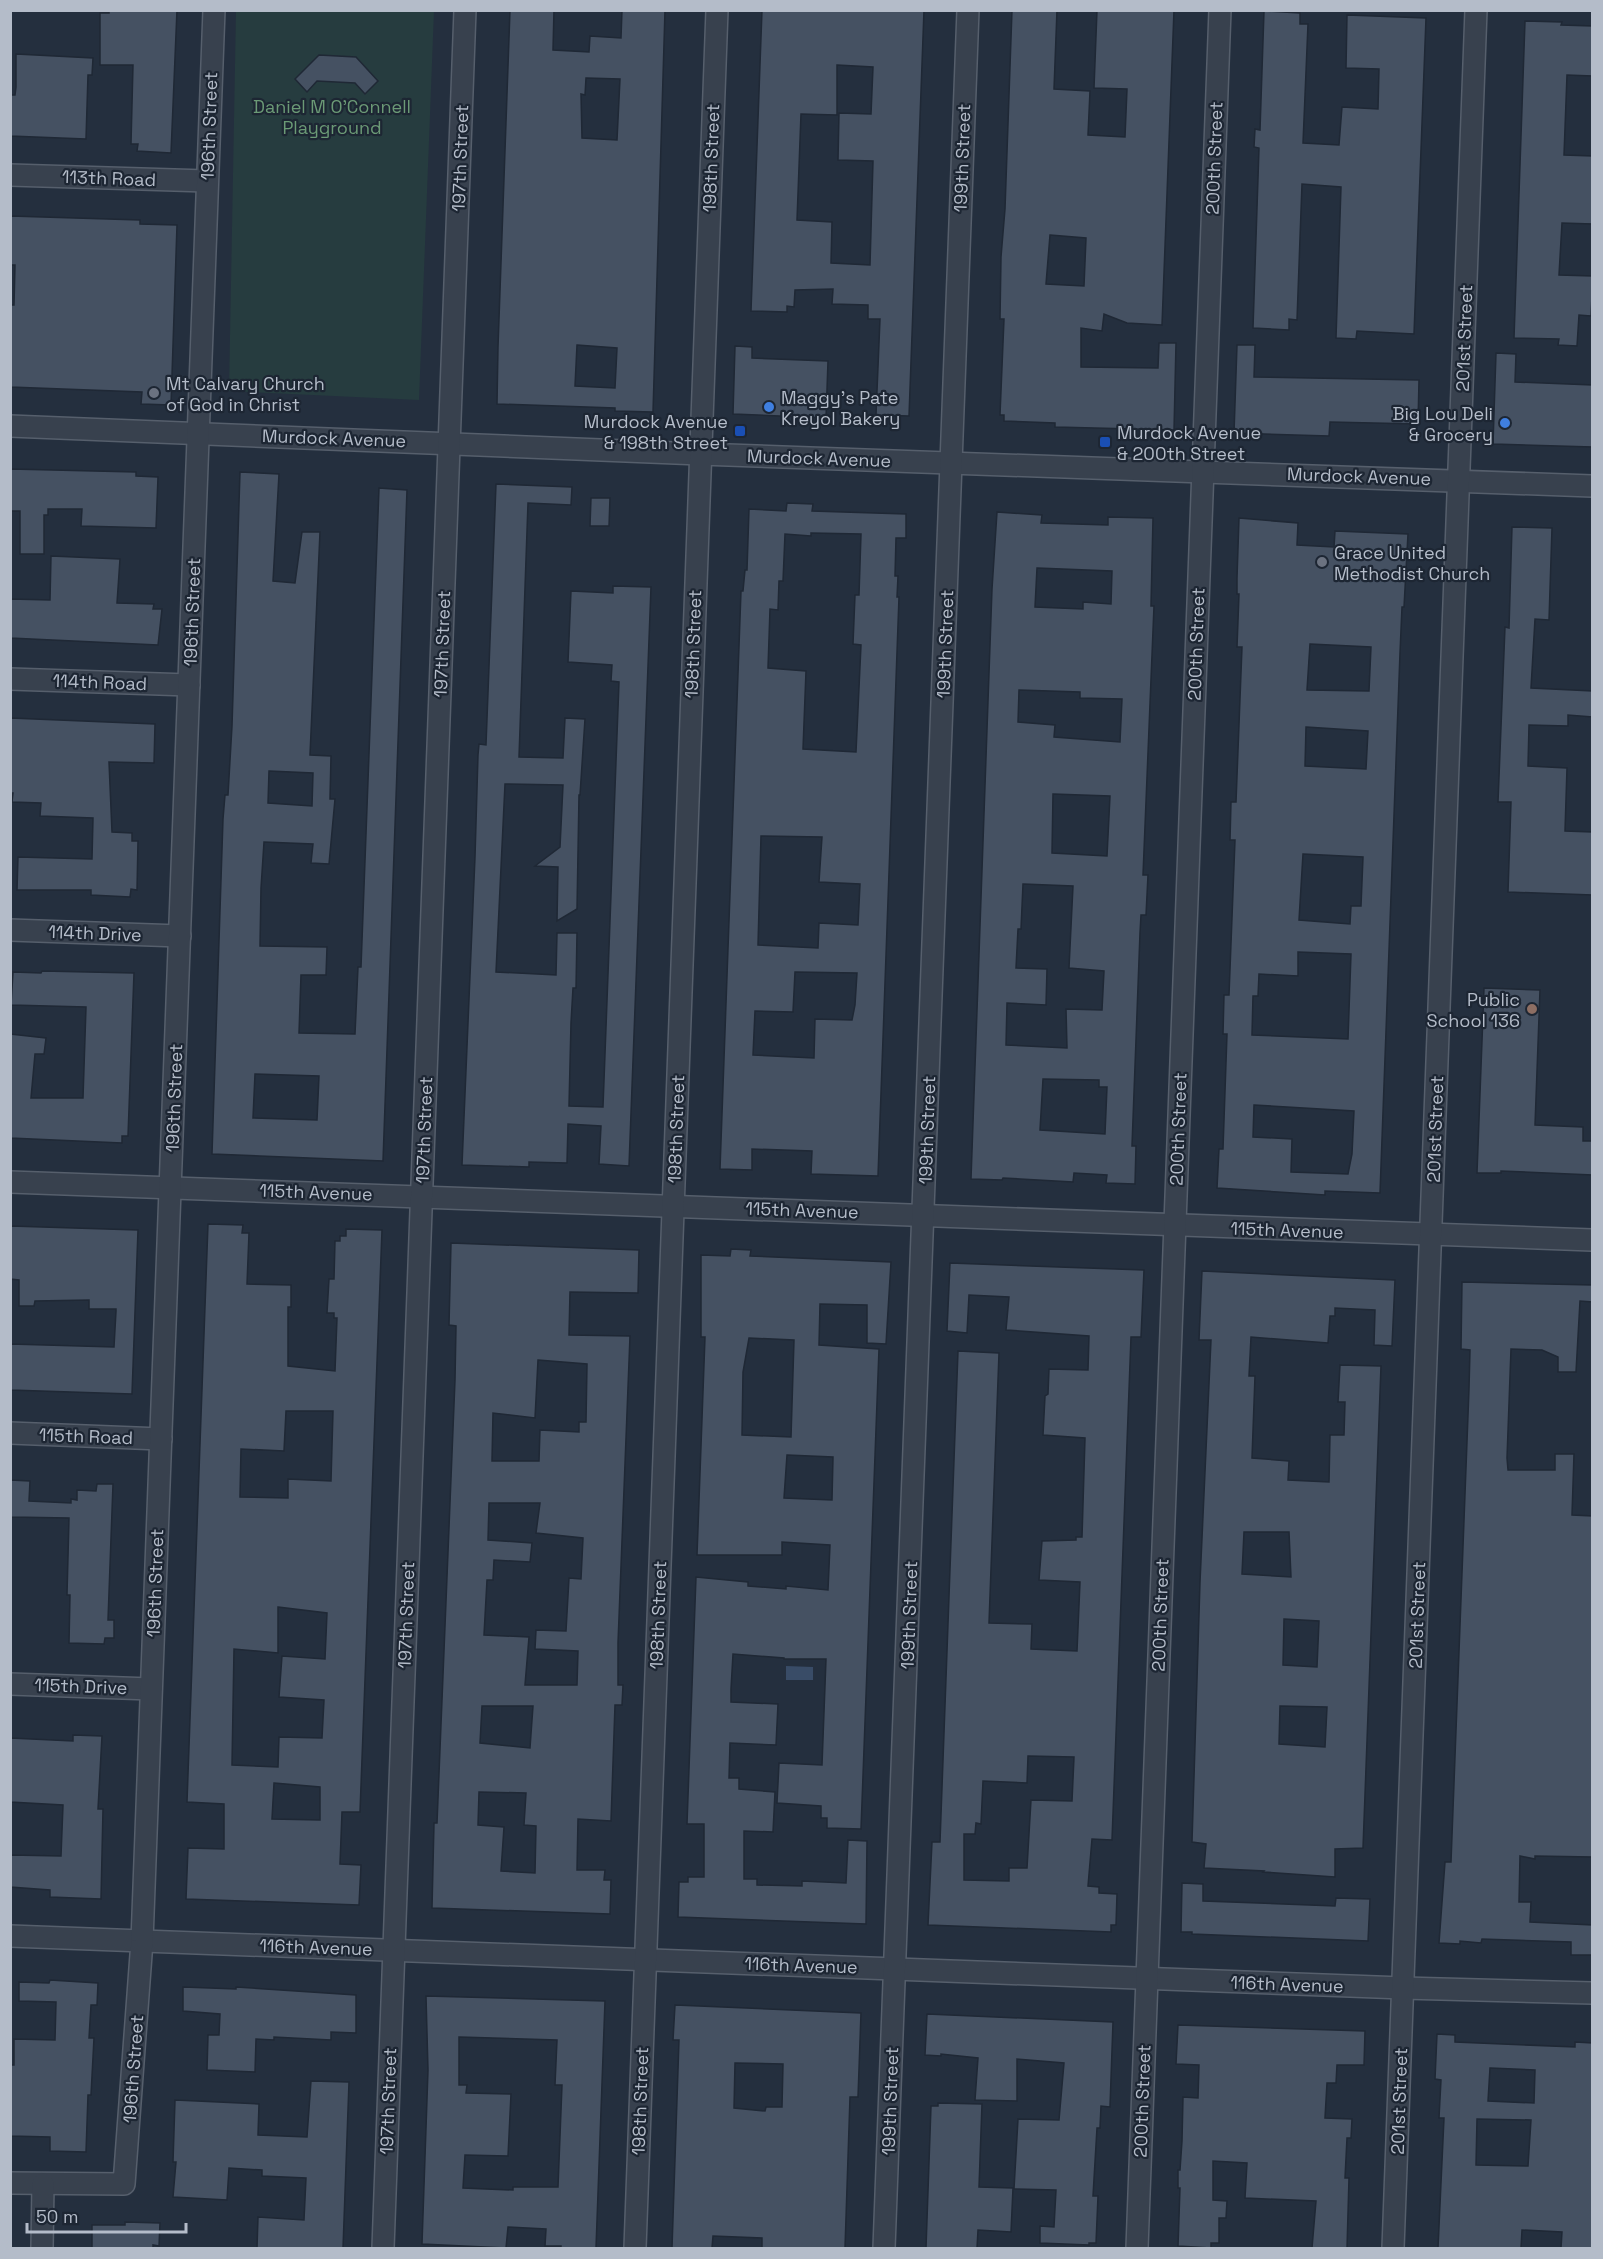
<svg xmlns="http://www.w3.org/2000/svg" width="1603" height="2259" font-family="'Space Grotesk',sans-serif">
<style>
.green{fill:#263c3f}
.water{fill:#394c67}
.building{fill:#455162;stroke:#1f2835;stroke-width:1.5;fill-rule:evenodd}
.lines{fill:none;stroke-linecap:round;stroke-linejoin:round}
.minor-casing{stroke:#565f6c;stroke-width:24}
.minor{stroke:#38414e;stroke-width:21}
.worship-dot{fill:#6b7280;stroke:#1d2633;stroke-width:2}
.shop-dot{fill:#3f7fe0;stroke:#1d2633;stroke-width:2}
.transit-dot{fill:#1a4fb4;stroke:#1d2633;stroke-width:2}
.education-dot{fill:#8d6e63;stroke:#1d2633;stroke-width:2}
.labels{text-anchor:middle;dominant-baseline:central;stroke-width:4.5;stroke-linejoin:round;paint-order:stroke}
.park-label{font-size:18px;fill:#6b9a76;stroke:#1d2633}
.street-label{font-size:18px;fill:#b4bcc9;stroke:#1d2633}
.poi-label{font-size:18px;fill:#b4bcc9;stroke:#1d2633;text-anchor:start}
</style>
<rect width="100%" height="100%" fill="#242f3e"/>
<!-- green -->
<path class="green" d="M236 11H434L419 400 229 391Z"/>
<!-- water -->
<path class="water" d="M786 1666 813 1667V1680H786Z"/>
<!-- building -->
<g class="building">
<path d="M109 10H177L171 153 137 151 138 144H131L133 65H100V13H109Z"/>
<path d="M510 10H554L553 50 589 52 590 36 621 38 622 10H665L653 412 615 411V408L497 404 498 347ZM586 78 620 79 617 140 582 138 581 94 585 95ZM577 345 617 348 615 388 575 386Z"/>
<path d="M762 10H924L909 416 876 415 880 319H868V305L832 304 833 289 795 290 794 307 787 306V312L751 311ZM837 65 873 67 871 114 839 113 838 160 873 161 870 265 831 263 832 222 797 220 801 114 837 115Z"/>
<path d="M1012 10H1057L1054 89 1090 91 1088 135 1125 137 1127 89 1094 88 1097 10H1174L1162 325 1127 323 1104 314 1102 331 1081 328V367L1158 368 1159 343H1176L1174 430 1055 427V423L1004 421V415H1000L1004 319H1000L1001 257 1005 209ZM1050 235 1086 238 1084 286 1046 284Z"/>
<path d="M1264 11 1300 13V24H1308L1303 143 1339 145 1342 107 1378 109 1379 69 1346 68 1347 15 1426 18 1414 334 1357 331 1356 339 1336 338 1341 187 1302 184 1297 320 1289 319V330L1253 328 1259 148 1254 147 1255 129 1260 130Z"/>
<path d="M1525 21 1562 22 1561 25 1593 26V76L1567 75 1564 155 1593 156V224L1562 223 1559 275 1593 276 1591 316 1579 315 1577 346 1558 345 1559 339 1514 338Z"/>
<path d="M16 54 93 58 92 75H88L86 139 10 136V95H15L16 87Z"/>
<path d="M319 55 356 57 378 81 365 94 355 83 317 81 307 92 295 79Z"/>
<path d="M10 216 140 220V224L177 225 171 405 141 404 142 392 10 387V305H14L15 265H10Z"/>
<path d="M1237 345H1255L1254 377 1419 380 1418 424 1330 422 1329 436 1234 433Z"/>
<path d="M735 346 752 347V358L828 361 826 418 733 414Z"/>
<path d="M1496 353 1516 354 1515 382 1593 385V447L1493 444Z"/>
<path d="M10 469 136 472V476L158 477 156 528 81 526 82 509H48V515H44V554H20V511H10Z"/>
<path d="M240 472 279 474 273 581 295 583 302 532H320L310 755 331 756 330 799H335L329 864 311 863 313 844 264 842 261 888 260 946 327 947 326 975H301L299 1033 355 1034 358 967H361L379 488 407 490 383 1161 212 1154 223 819 225 795H228L232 726ZM269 771 313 773 312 806 268 803ZM255 1074 319 1076 317 1120 253 1118Z"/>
<path d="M496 484 572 487 571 505 528 503 519 757 563 758 565 718 585 719 580 795H579L577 909 557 921 558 867 535 866 560 847 563 785 505 784 496 972 556 975 557 933H577L576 988H573L571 1023 569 1106 603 1107 619 682 611 681 612 665 568 662 571 591 613 593V586L651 587 629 1166 599 1164 601 1126 568 1124 567 1163 529 1162V1167L462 1165 475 857 478 755 479 744 486 745Z"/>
<path d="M591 498H610L609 526H590Z"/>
<path d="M787 503 813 504 812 511 906 514V538H896L895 576H898L897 597H899L878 1176 811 1174 812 1151 752 1149V1170L720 1169 741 591H743L745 570H747L749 509 786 511ZM811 533 861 534 859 595H855L853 644 861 645 856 752 803 749 806 671 768 668 770 609 778 610 779 581H783L785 534 811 536ZM761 836 822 837 819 882 860 884 858 925 819 923 818 948 758 945ZM795 972 857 973 855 1005 852 1020 815 1019 814 1058 753 1055 755 1011 793 1012Z"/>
<path d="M997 512 1042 515 1041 523 1108 525V517L1153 518 1151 606H1154L1143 875H1148L1146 915H1141L1140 933 1132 1146H1136L1135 1184 1106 1183 1107 1175 1074 1173 1073 1182 1003 1178 1002 1180 971 1179 992 589ZM1037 568 1112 571 1111 604 1083 602V609L1035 607ZM1019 690 1080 692V698L1122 699 1120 742 1054 737 1055 725 1018 722ZM1053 794 1110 796 1107 856 1052 853ZM1023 884 1073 886 1069 968 1104 971 1102 1010 1066 1009 1067 1048 1006 1045 1007 1003 1046 1005 1047 969 1016 968 1018 929H1021ZM1043 1079 1099 1080V1087H1107L1105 1134 1040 1130Z"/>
<path d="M1239 518 1298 523 1297 545 1334 547 1335 531 1408 534 1404 607H1402L1400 653 1380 1193 1325 1191V1195L1217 1188 1219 1149H1223L1227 1034H1223L1224 995H1229L1235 840H1230L1231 802H1236L1242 647H1237L1239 594H1237V578ZM1310 644 1371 647 1369 691 1307 690ZM1306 727 1368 731 1366 769 1305 766ZM1303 854 1363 857 1361 906H1351L1350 924 1299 920ZM1298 952 1351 954 1348 1039 1252 1035 1253 996H1258L1259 974 1298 976ZM1254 1105 1354 1111 1352 1154 1348 1174 1291 1172 1292 1139 1253 1137Z"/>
<path d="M1512 527 1552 528 1549 620 1535 619 1531 688 1593 691V717L1568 715V726L1529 725 1528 766 1567 768 1565 831 1593 832V895L1508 892 1511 802H1498L1505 627 1509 628Z"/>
<path d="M51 556 120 559 117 603 154 604 153 609H162L158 645 10 638V599L50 600Z"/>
<path d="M10 718 155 724 154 763 109 762 112 832 132 833V841H138L137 890 131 889 130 897 91 895V890H17L18 857 92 859 93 818 40 816 41 803 12 802 13 793H10Z"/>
<path d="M42 971 134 973 128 1136H122V1143L10 1138V1034L46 1038 44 1054H35L31 1098H83L86 1007 11 1005 13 972 41 973Z"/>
<path d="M1484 988 1540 990 1535 1125 1583 1127V1141H1593V1175L1501 1171V1173H1477Z"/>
<path d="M208 1224 243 1225 242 1233H249L247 1284 291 1285V1307H288V1366L335 1371 337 1318H334V1313H327L329 1279H334L335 1241H340V1236H346V1229L382 1230 360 1812H342L340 1864 361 1865 359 1905 186 1899 188 1848 224 1849V1804L187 1802ZM286 1411H333L331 1481 288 1479V1498L240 1497 241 1449 284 1451ZM278 1607 327 1613 325 1659 282 1656 279 1697 324 1700 322 1738 279 1737 278 1767 232 1765 234 1649 278 1653ZM274 1783 320 1787V1820L272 1819Z"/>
<path d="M10 1226 138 1230 132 1394 10 1390V1344L114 1347 116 1311V1309H89V1300L35 1301 34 1306H19V1280L10 1279Z"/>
<path d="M451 1243 639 1250 638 1293 570 1292 569 1335 630 1336 618 1643V1685H623L622 1705H615L611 1821 578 1819 577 1870H605L604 1880H611L610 1914 432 1908 434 1823H437L455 1380 456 1326 449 1325ZM538 1360 587 1364 586 1422H579V1432L540 1430 539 1461H492L493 1413 535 1418ZM489 1503H540L536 1533 583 1538 581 1579 569 1578 566 1631 536 1630 535 1649 578 1651 577 1685H525L529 1637 484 1635 487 1580H493L494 1560 530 1562 532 1543 488 1540ZM482 1706H533L530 1748 480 1743ZM479 1792 526 1793 524 1825 536 1826 535 1873 501 1871 504 1827 478 1825Z"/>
<path d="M731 1249 751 1250 750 1256 891 1262 886 1344 867 1343V1305L820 1304 819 1345 879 1349 861 1829 827 1828V1818H821V1806L777 1803 779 1763 822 1765 826 1659H784V1658L733 1654 731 1689V1702L778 1704 776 1745 730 1743 729 1778H739V1789L775 1792 773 1832 744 1831V1879H757V1885L802 1886V1881L846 1883 848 1840 867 1841 866 1924 678 1917 679 1882H688V1877H704V1824H687L696 1577 748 1582V1586L786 1589V1586L828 1590 830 1545 782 1542V1555H697L705 1337H701V1255L730 1256ZM749 1338 794 1340 791 1437 742 1435 743 1372ZM787 1455 833 1457 832 1500 784 1498Z"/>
<path d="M950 1263 1144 1270 1141 1337H1131L1112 1840 1092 1839 1088 1886 1099 1887V1893L1117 1894 1116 1925H1111V1932L928 1925 932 1842H940L958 1351 999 1353 989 1623 1032 1624 1031 1649 1077 1651 1080 1582 1039 1580 1042 1541 1076 1540V1537H1082L1085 1438 1043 1435 1045 1396 1048 1394 1049 1369 1088 1370 1089 1336 1006 1330 1009 1297 969 1295 967 1333 947 1331ZM1028 1756 1074 1757 1072 1801 1031 1800 1027 1868H1009V1881L964 1880V1834H975L976 1823 981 1824 983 1781 1027 1783Z"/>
<path d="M1202 1271 1395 1280 1392 1346 1374 1345 1375 1310 1335 1308V1316H1330L1328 1343 1251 1337 1249 1376H1255L1252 1458 1289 1461 1288 1480 1329 1482 1330 1435H1344L1345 1402H1338L1340 1365 1381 1366 1363 1848 1335 1849V1877L1263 1872 1264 1871 1204 1868 1206 1844 1192 1842 1200 1582 1211 1340H1199ZM1244 1532H1289L1291 1577 1242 1574ZM1284 1619 1319 1621 1317 1667 1283 1665ZM1280 1706 1327 1707 1325 1747 1279 1744Z"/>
<path d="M1462 1282 1593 1285V1302L1580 1301 1576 1372H1558V1357L1542 1350 1511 1349 1507 1458 1508 1470H1555V1454H1574L1572 1515 1593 1516V1857L1535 1856V1859L1520 1856 1519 1902H1531L1530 1922 1593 1925V1955H1571V1942L1482 1939 1481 1943 1460 1941V1944L1439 1943 1445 1862H1451L1469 1389 1470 1350 1461 1349Z"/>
<path d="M10 1480 30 1481 29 1501 71 1503V1499L77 1500V1490L96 1491 97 1484H113L108 1620H114V1638H105L104 1644 69 1643 70 1595H67L69 1518 10 1517Z"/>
<path d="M73 1735 102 1736 98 1809H103L101 1899 50 1897V1890L10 1887V1855L61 1856 63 1805 10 1802V1738L73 1741Z"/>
<path d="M1182 1883 1203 1884V1901L1335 1906 1336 1898 1370 1899 1368 1941 1192 1934V1932H1181Z"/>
<path d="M50 1980 98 1983 97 2005H91L89 2038H94L91 2095H88L86 2152 50 2151V2137L10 2136V2065H14V2039L55 2040 56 2002 19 2001V1982L49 1983Z"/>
<path d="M183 1987 236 1989V1987L356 1995V2033L331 2032V2040L274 2037V2040L256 2039 255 2072 207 2070 208 2035H219L220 2014 183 2011Z"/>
<path d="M426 1996 605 2001 596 2248H561V2246H545L546 2229 508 2227 506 2248 422 2244 428 2070ZM459 2037 557 2040 555 2085H562L558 2187H513V2190L463 2188 465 2155 508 2156 511 2094 466 2093 467 2085H459Z"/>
<path d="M675 2005 861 2013 858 2097H850L845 2248H762V2238L713 2236 712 2248H672L679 2040H673ZM735 2063 783 2064 782 2107H766L765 2111 734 2108Z"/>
<path d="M927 2014 1113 2022 1110 2107 1101 2106 1100 2128H1097L1093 2196H1098L1096 2243H1089V2245L1040 2243V2226L1054 2227 1056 2190 1014 2189 1018 2119 1059 2120 1064 2063 1017 2059V2101L975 2100 978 2058 941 2054V2056L925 2055Z"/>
<path d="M1178 2025 1365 2031 1364 2065H1337L1336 2083H1327L1325 2118 1352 2119 1351 2138H1347L1345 2178H1349L1347 2248H1312L1316 2201 1245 2198 1247 2163 1213 2161V2200L1227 2201 1226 2218H1219V2243H1211V2248L1178 2246 1180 2188H1178V2170H1180L1182 2141 1183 2097 1198 2098 1199 2065 1176 2064Z"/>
<path d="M1437 2034 1455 2035V2042L1575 2047V2042L1593 2043V2248H1561L1562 2232 1522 2230 1521 2248H1438L1444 2118H1439L1441 2080 1435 2079ZM1490 2068 1535 2070 1534 2103 1488 2101ZM1477 2119 1531 2120 1528 2166 1476 2165Z"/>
<path d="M311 2081 349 2082 343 2248H257L258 2217 304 2220 306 2178 262 2176V2170L229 2168 227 2200 173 2197 176 2162H173L175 2100 259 2104 258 2135 307 2137Z"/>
<path d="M938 2103 982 2104 979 2187 1013 2188 1011 2232 978 2230 977 2248H926L931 2106H938Z"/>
<path d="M125 2222 160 2223 159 2246 153 2245V2248H92V2225H125Z"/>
</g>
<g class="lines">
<defs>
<g id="minor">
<path d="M10 175 207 181"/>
<path d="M10 426 700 454 1592 486"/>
<path d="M10 679 189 685"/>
<path d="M10 930 180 936"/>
<path d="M10 1182C538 1201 1065 1221 1592 1240"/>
<path d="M10 1433 161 1439"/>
<path d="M10 1684 151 1689"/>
<path d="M10 1936 1403 1988 1592 1993"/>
<path d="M10 2183 124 2184 142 1941 214 10"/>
<path d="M42 2248 43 2184"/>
<path d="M383 2248 465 10"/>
<path d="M635 2248 717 10"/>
<path d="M884 2248 968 10"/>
<path d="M1137 2248 1220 10"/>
<path d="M1393 2248 1476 10"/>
</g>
</defs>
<!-- minor casing -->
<use href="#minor" class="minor-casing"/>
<!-- minor -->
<use href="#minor" class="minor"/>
</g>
<!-- markers -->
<g class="worship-dot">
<circle cx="154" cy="393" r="6"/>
<circle cx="1322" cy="562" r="6"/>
</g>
<g class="shop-dot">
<circle cx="769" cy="407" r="6"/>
<circle cx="1505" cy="423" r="6"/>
</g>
<g class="transit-dot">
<rect x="734" y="425" width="12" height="12" rx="3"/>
<rect x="1099" y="436" width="12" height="12" rx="3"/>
</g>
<circle class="education-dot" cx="1532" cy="1009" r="6"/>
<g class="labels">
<!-- park labels -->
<g class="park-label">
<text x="332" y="106">Daniel M O'Connell<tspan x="332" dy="21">Playground</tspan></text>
</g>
<!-- street labels -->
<g class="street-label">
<text transform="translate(209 126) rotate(-88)">196th Street</text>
<text transform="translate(460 158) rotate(-88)">197th Street</text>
<text transform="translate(711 158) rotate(-88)">198th Street</text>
<text transform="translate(962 158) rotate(-88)">199th Street</text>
<text transform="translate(1214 158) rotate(-88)">200th Street</text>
<text transform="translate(109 178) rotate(2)">113th Road</text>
<text transform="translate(1464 338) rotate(-88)">201st Street</text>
<text transform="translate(334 438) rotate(2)">Murdock Avenue</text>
<text transform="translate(819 458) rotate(2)">Murdock Avenue</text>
<text transform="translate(1359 476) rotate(2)">Murdock Avenue</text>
<text transform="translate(192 612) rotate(-88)">196th Street</text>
<text transform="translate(442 644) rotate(-88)">197th Street</text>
<text transform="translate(693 644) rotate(-88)">198th Street</text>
<text transform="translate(945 644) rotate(-88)">199th Street</text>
<text transform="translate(1196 644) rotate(-88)">200th Street</text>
<text transform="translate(100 682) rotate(2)">114th Road</text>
<text transform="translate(95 933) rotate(2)">114th Drive</text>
<text transform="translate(174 1098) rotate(-88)">196th Street</text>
<text transform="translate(676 1129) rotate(-88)">198th Street</text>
<text transform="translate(1178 1129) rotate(-88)">200th Street</text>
<text transform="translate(1435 1129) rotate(-88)">201st Street</text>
<text transform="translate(424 1130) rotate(-88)">197th Street</text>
<text transform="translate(927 1130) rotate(-88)">199th Street</text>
<text transform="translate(316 1192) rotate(2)">115th Avenue</text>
<text transform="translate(802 1210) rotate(2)">115th Avenue</text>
<text transform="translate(1287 1230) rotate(2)">115th Avenue</text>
<text transform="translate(86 1436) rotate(2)">115th Road</text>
<text transform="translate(155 1583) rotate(-88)">196th Street</text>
<text transform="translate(406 1615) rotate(-88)">197th Street</text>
<text transform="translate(658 1615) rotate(-88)">198th Street</text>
<text transform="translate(909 1615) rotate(-88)">199th Street</text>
<text transform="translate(1160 1615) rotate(-88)">200th Street</text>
<text transform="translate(1417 1615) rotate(-88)">201st Street</text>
<text transform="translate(81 1686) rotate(2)">115th Drive</text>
<text transform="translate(316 1947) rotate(2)">116th Avenue</text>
<text transform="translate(801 1965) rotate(2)">116th Avenue</text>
<text transform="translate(1287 1984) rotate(2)">116th Avenue</text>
<text transform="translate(133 2069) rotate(-86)">196th Street</text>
<text transform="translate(388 2101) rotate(-88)">197th Street</text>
<text transform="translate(640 2101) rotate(-88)">198th Street</text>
<text transform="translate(890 2101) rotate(-88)">199th Street</text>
<text transform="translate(1142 2101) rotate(-88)">200th Street</text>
<text transform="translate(1399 2101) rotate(-88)">201st Street</text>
</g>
<!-- poi labels -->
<g class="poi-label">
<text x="166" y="383">Mt Calvary Church<tspan x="166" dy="21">of God in Christ</tspan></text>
<text x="781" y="397">Maggy's Pate<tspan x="781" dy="21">Kreyol Bakery</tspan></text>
<text x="1493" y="413" text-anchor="end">Big Lou Deli<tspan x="1493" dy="21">&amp; Grocery</tspan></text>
<text x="728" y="421" text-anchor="end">Murdock Avenue<tspan x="728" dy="21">&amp; 198th Street</tspan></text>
<text x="1117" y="432">Murdock Avenue<tspan x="1117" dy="21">&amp; 200th Street</tspan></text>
<text x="1334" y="552">Grace United<tspan x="1334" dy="21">Methodist Church</tspan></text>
<text x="1520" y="999" text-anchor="end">Public<tspan x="1520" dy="21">School 136</tspan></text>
</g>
</g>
<!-- border -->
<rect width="1603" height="2259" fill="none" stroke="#b4bcc9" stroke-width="24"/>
<!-- scale -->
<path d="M27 2223v9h159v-9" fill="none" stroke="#b4bcc9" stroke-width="3"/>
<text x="36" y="2223" font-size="18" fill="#b4bcc9" stroke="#1d2633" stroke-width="4.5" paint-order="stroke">50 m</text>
</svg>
